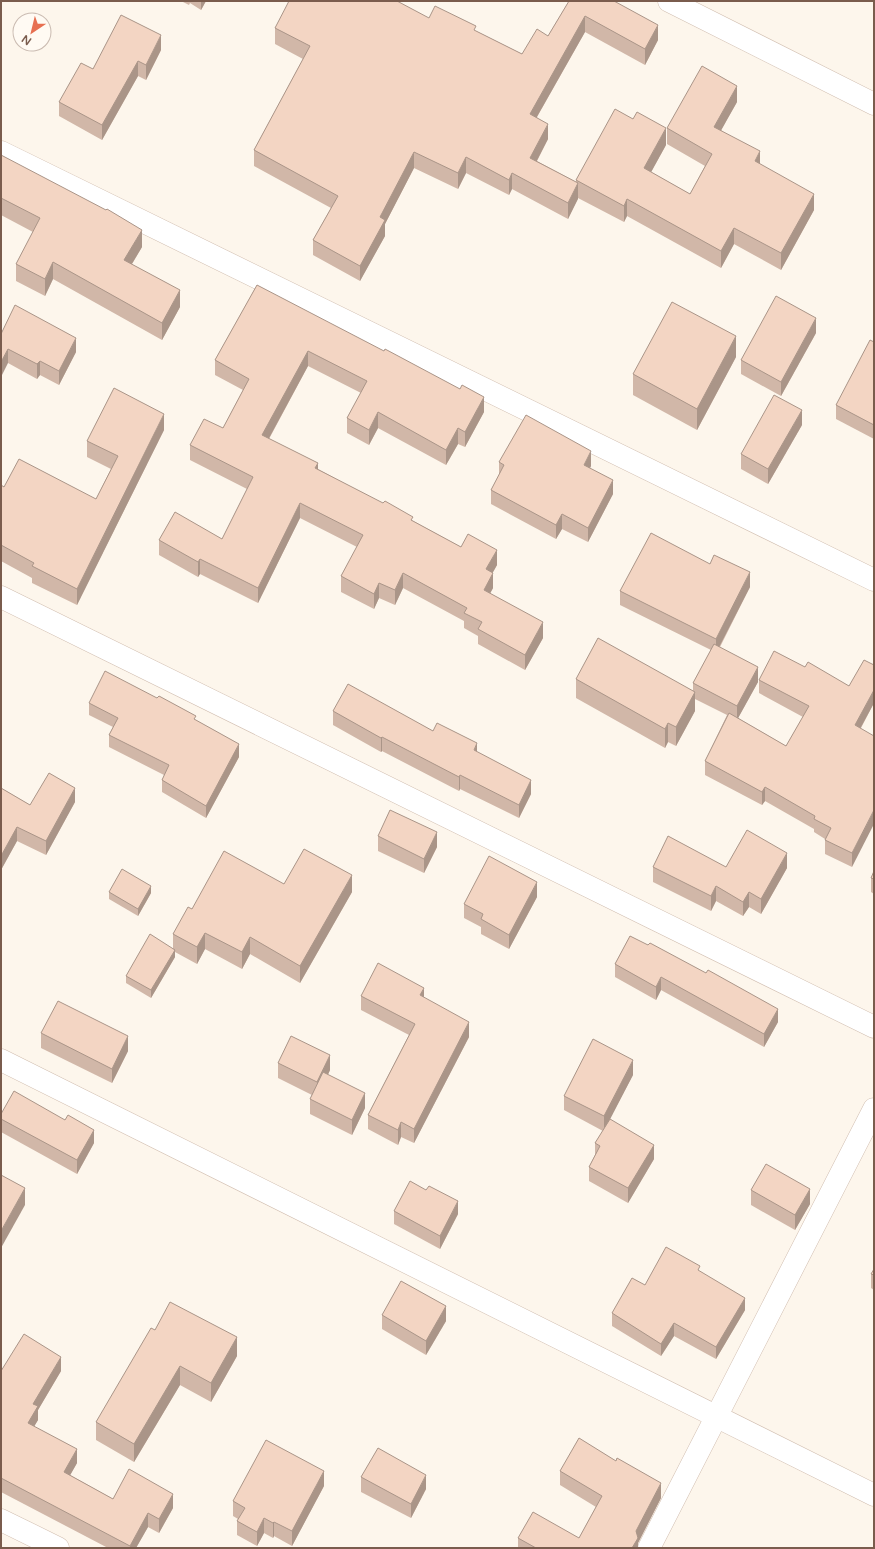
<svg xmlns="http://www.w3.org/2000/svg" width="875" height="1549" font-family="'Varela Round',sans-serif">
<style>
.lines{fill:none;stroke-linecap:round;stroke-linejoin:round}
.street-casing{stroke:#d1beb0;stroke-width:23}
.street{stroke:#fff;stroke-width:22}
.wall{fill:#d1b7a8}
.shaded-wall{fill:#aa9588}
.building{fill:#f3d5c3;stroke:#aa9588}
</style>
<rect width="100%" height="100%" fill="#fdf6ec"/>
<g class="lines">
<defs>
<g id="street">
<path d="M669 1 874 104"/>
<path d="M1 152 874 580"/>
<path d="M1 597 874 1027"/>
<path d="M1 1060 874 1495"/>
<path d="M1 1520 58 1548"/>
<path d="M649 1548 874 1109"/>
</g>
</defs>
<!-- street casing -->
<use href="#street" class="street-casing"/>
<!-- street -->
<use href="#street" class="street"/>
</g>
<!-- wall -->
<g class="wall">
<path d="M181 1H206L201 10 190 3 189 5Z"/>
<path d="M569 1 658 40 645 65 585 32 537 117 548 139 537 161 576 182V180L666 145 651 172 690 194 705 166 667 144V128L737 102 721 130 814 210 781 270 734 244 721 268 627 216 624 222 578 198 568 219 512 189 509 195 466 173 458 189 414 168 385 224V236L360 281 313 255V240L331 208 254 166V150L303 59 275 44V28L429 18 476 31 522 54 548 36Z"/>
<path d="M161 50 146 80 138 76 102 140 59 116V102L93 69Z"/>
<path d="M1 155 142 247 132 264 180 307 162 340 53 279 45 296 16 281V264L33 232 1 215Z"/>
<path d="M257 285 484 412 465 447 458 444 446 465 378 428 369 445 347 433V418L361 393 308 366 269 439 318 469 461 547 497 565 492 573 493 588 490 593 543 638 525 670 478 644V636L464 628V621L403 588 395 605 379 598 374 609 341 592V576L357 547 300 518 258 603 200 574 198 577 159 555V540L222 539 247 489 190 460V445L223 428 243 390 215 375V360Z"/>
<path d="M816 333 781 396 741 374V360Z"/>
<path d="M1 334 76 352 59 385 40 375 37 379 8 363Z"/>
<path d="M874 342V439L836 419V405Z"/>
<path d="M736 357 697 430 633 395V374Z"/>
<path d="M802 425 768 484 741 469V454Z"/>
<path d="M164 430 77 605 32 583V578L1 561V485L4 487 96 499 111 469 87 457V441Z"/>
<path d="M499 462 591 466 590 468 613 494 588 542 562 529 556 539 491 504V490L499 475Z"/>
<path d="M750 587 720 647 758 682 738 718 786 746 803 717 759 693V680L805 667 849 686 874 665V703L861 728 852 867 825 854V839L814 832V829L765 801 762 805 705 775V761L727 715 695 699V711L676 746 668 742 665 748 576 698V679L693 691V683L711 650 620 605V591Z"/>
<path d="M89 703 196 720 239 757 206 818 162 792V780L164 775 109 747V735L113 727 89 715Z"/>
<path d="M333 711 433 731 477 752 531 794 519 818 460 789 459 791 382 751 381 752 333 725Z"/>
<path d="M1 788 30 805 75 802 46 855 17 841 1 870Z"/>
<path d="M378 836 437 847 424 873 378 851Z"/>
<path d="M653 867H726L787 868 761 914 749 907 743 916 716 901 711 911 653 882Z"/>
<path d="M874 871V894L871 892V878Z"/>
<path d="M284 884 352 892 300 983 250 954 242 969 205 949 197 964 175 952V957L151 998 126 983V976L173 949V934L192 909Z"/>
<path d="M109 892 151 893 138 916 109 899Z"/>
<path d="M537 897 509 949 481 934V927L464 918V904Z"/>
<path d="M630 936 778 1022 764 1047 661 990 656 1000 615 977V964Z"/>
<path d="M361 996 424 998 469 1037 414 1143 401 1137 398 1145 368 1129V1115L409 1035 361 1010Z"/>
<path d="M41 1033 128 1051 112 1083 41 1048Z"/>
<path d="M278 1063 330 1070 328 1075 365 1108 352 1135 310 1114V1099L312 1095 278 1078Z"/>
<path d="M633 1075 609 1120 654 1159 628 1203 589 1181V1167L595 1155V1143L603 1131 564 1110V1096Z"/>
<path d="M1 1114 94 1143 77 1174 1 1132Z"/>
<path d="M751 1190 810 1204 795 1230 751 1205Z"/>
<path d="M394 1211 458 1214 440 1249 394 1224Z"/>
<path d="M874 1269V1290L871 1288V1274Z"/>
<path d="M700 1271 745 1310 716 1359 674 1336 661 1356 612 1326V1313L645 1285Z"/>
<path d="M382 1315 446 1321 426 1355 382 1329Z"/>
<path d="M155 1330 237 1356 211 1402 180 1385 134 1462 96 1440V1422Z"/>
<path d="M1 1371H61L38 1410V1420L34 1426 77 1463 70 1475 113 1499 173 1508 159 1533 148 1527 136 1548H108L1 1492Z"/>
<path d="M560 1471 661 1498 638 1543V1548H518V1538H579L596 1507 560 1485Z"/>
<path d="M361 1477 426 1489 411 1518 361 1492Z"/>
<path d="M324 1486 292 1546 274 1536 273 1538 264 1533 257 1546 237 1535V1521L238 1519 233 1516V1501Z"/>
</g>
<!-- shaded-wall -->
<g class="shaded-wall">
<path d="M201 1H206L201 10Z"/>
<path d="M585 16V32L530 129V114Z"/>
<path d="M658 25V40L645 65V49Z"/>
<path d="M161 35V50L146 80V65Z"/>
<path d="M138 61V76L102 140V125Z"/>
<path d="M737 86V102L714 143V127Z"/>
<path d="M548 124V139L530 174V158Z"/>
<path d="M666 128V145L644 185V168Z"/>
<path d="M760 151V168L755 161Z"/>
<path d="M414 152V168L385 224V236L360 281V266L380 217Z"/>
<path d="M466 157V173L458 189V173Z"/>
<path d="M512 173V189L509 195V180Z"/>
<path d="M578 183V199L568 219V203Z"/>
<path d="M814 194V210L781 270V253Z"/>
<path d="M627 199V216L624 222V206Z"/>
<path d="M734 228V244L721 268V251Z"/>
<path d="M142 230V247L124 277V260Z"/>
<path d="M53 262V279L45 296V279Z"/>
<path d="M180 290V307L162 340V323Z"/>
<path d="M816 318V333L781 396V382Z"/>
<path d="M736 336V357L697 430V409Z"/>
<path d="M76 338V352L59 385V371Z"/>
<path d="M8 349V363L1 377V362Z"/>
<path d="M308 351V366L262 451V435Z"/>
<path d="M40 361V375L37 379V364Z"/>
<path d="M484 397V412L465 447V432Z"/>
<path d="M802 410V425L768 484V469Z"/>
<path d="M378 412V428L369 445V430Z"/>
<path d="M164 414V430L77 605V589Z"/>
<path d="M458 428V444L446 465V450Z"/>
<path d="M591 451V466L584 479V465Z"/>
<path d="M318 463V479L315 468Z"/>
<path d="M613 480V494L588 542V528Z"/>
<path d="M300 503V518L258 603V588Z"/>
<path d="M562 514V529L556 539V525Z"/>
<path d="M497 550V565L486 585V569Z"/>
<path d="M200 559V574L198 577V562Z"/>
<path d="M750 572V587L716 653V639Z"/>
<path d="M403 573V588L395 605V590Z"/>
<path d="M493 573V588L484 605V590Z"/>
<path d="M379 583V598L374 609V594Z"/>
<path d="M543 622V638L525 670V655Z"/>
<path d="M758 667V682L737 720V706Z"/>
<path d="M874 690V703L855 738V725Z"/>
<path d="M695 692V711L676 746V727Z"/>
<path d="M668 723V742L665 748V729Z"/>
<path d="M382 737V751L381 752V738Z"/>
<path d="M477 743V757L474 750Z"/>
<path d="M239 744V757L206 818V806Z"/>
<path d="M460 775V789L459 791V777Z"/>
<path d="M531 780V794L519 818V805Z"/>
<path d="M765 787V801L762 805V792Z"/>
<path d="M75 788V802L46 855V841Z"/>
<path d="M874 810V824L852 867V853Z"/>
<path d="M17 827V841L1 870V856Z"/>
<path d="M437 832V847L424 873V859Z"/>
<path d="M787 853V868L761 914V899Z"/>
<path d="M352 875V892L300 983V966Z"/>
<path d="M537 882V897L509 949V935Z"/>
<path d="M151 886V893L138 916V909Z"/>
<path d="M716 886V901L711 911V896Z"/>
<path d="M749 892V907L743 916V902Z"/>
<path d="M205 933V949L197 964V947Z"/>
<path d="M250 937V954L242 969V952Z"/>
<path d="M175 950V957L151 998V990Z"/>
<path d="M661 977V990L656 1000V987Z"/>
<path d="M424 988V1002L420 995Z"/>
<path d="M778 1009V1022L764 1047V1034Z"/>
<path d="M469 1022V1037L414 1143V1129Z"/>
<path d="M128 1036V1051L112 1083V1069Z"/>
<path d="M330 1055V1070L317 1097V1082Z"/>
<path d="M633 1060V1075L604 1131V1116Z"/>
<path d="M365 1093V1108L352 1135V1120Z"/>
<path d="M401 1122V1137L398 1145V1130Z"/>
<path d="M94 1130V1143L77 1174V1160Z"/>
<path d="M654 1145V1159L628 1203V1188Z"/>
<path d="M25 1188V1205L1 1248V1231Z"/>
<path d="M810 1189V1204L795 1230V1215Z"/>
<path d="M458 1201V1214L440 1249V1236Z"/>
<path d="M745 1298V1310L716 1359V1347Z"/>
<path d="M446 1306V1321L426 1355V1341Z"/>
<path d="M674 1323V1336L661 1356V1344Z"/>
<path d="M237 1337V1356L211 1402V1383Z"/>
<path d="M61 1357V1371L38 1410V1420L28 1437V1423L33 1404Z"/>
<path d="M180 1366V1385L134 1462V1444Z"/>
<path d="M77 1449V1463L64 1486V1472Z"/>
<path d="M324 1471V1486L292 1546V1531Z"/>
<path d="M426 1475V1489L411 1518V1504Z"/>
<path d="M661 1483V1498L638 1543V1548H632L636 1531Z"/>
<path d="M173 1494V1508L159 1533V1519Z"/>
<path d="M148 1513V1527L136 1548H130V1546Z"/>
<path d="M264 1518V1533L257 1546V1532Z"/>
<path d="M274 1522V1536L273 1538V1523Z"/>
</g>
<!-- building -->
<g class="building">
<path d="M289 1H397L429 18 435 6 476 26 474 30 522 54 537 29 548 36 569 1H614L658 25 645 49 585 16 530 114 548 124 530 158 578 183 568 203 512 173 509 180 466 157 458 173 414 152 380 217 385 220 360 266 313 240 338 196 254 150 310 46 275 28Z"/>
<path d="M121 15 161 35 146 65 138 61 102 125 59 102 81 63 93 69Z"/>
<path d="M702 66 737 86 714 127 760 151 755 161 814 194 781 253 734 228 721 251 627 199 624 206 576 180 615 109 633 119 637 112 666 128 644 168 690 194 712 154 667 128Z"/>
<path d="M1 155 106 210 107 209 142 230 124 260 180 290 162 323 53 262 45 279 16 264 40 218 1 198Z"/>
<path d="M257 285 384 351 385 349 460 389 462 385 484 397 465 432 458 428 446 450 378 412 369 430 347 418 367 381 308 351 262 435 318 463 315 468 383 503 385 501 413 517 411 520 461 547 468 534 497 550 486 569 493 573 484 590 543 622 525 655 478 629 482 622 464 613 467 608 403 573 395 590 379 583 374 594 341 576 363 535 300 503 258 588 200 559 198 562 159 540 175 512 222 539 253 477 190 445 204 419 223 428 249 379 215 360Z"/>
<path d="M776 296 816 318 781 382 741 360Z"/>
<path d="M672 302 736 336 697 409 633 374Z"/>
<path d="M15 305 76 338 59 371 40 361 37 364 8 349 1 362V334Z"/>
<path d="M870 340 874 342V425L836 405Z"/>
<path d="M114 388 164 414 77 589 32 566 34 563 1 545V485L4 487 19 459 96 499 118 456 87 441Z"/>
<path d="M774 395 802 410 768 469 741 454Z"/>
<path d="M526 415 591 451 584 465 613 480 588 528 562 514 556 525 491 490 504 465 499 462Z"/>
<path d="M651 533 710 564 714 555 750 572 716 639 620 591Z"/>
<path d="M598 638 695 692 676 727 668 723 665 729 576 679Z"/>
<path d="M714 644 758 667 737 706 693 683Z"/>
<path d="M774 651 805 667 808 662 849 686 864 660 874 665V690L855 725 874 736V810L852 853 825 840 831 828 814 819 815 816 765 787 762 792 705 761 729 713 786 746 809 706 759 680Z"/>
<path d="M105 671 157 698 159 696 196 716 194 719 239 744 206 806 162 780 169 765 109 735 118 718 89 703Z"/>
<path d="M348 684 433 731 437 723 477 743 474 750 531 780 519 805 460 775 459 777 382 737 381 738 333 711Z"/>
<path d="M49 773 75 788 46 841 17 827 1 856V788L30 805Z"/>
<path d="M390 810 437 832 424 859 378 836Z"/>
<path d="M747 830 787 853 761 899 749 892 743 902 716 886 711 896 653 867 668 836 726 867Z"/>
<path d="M304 849 352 875 300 966 250 937 242 952 205 933 197 947 173 934 188 907 192 909 224 851 284 884Z"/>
<path d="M489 856 537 882 509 935 481 919 483 914 464 904Z"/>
<path d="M122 869 151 886 138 909 109 892Z"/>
<path d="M874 871V879L871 878Z"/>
<path d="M150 934 175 950 151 990 126 976Z"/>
<path d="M630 936 648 945 650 943 706 973 708 970 778 1009 764 1034 661 977 656 987 615 964Z"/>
<path d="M378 963 424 988 420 995 469 1022 414 1129 401 1122 398 1130 368 1115 415 1024 361 996Z"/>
<path d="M58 1001 128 1036 112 1069 41 1033Z"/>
<path d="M291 1036 330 1055 317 1082 278 1063Z"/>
<path d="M593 1039 633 1060 604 1116 564 1096Z"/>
<path d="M323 1072 365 1093 352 1120 310 1099Z"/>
<path d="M14 1091 65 1120 68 1115 94 1130 77 1160 1 1119V1114Z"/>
<path d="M610 1119 654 1145 628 1188 589 1167 600 1146 595 1143Z"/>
<path d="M766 1164 810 1189 795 1215 751 1190Z"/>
<path d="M1 1175 25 1188 1 1231Z"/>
<path d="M410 1181 426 1190 429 1186 458 1201 440 1236 394 1211Z"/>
<path d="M666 1247 700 1266 698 1270 745 1298 716 1347 674 1323 661 1344 612 1313 632 1278 645 1285Z"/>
<path d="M874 1269V1275L871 1274Z"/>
<path d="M401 1281 446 1306 426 1341 382 1315Z"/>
<path d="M170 1302 237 1337 211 1383 180 1366 134 1444 96 1422 151 1328 155 1330Z"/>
<path d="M24 1334 61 1357 33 1404 38 1406 28 1423 77 1449 64 1472 113 1499 129 1469 173 1494 159 1519 148 1513 130 1546 1 1478V1371Z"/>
<path d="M579 1438 616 1461 617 1458 661 1483 636 1531 638 1538 632 1548H536L518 1538 533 1512 579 1538 602 1496 560 1471Z"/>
<path d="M266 1440 324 1471 292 1531 274 1522 273 1523 264 1518 257 1532 237 1521 245 1508 233 1501Z"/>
<path d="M378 1448 426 1475 411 1504 361 1477Z"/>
</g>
<!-- border -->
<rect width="875" height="1549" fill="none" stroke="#7a5c4d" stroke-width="4"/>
<!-- north arrow -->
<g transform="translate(32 32) rotate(215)"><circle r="19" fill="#fffaf3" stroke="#cabbb1"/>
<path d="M0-3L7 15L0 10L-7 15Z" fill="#e76f51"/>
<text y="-6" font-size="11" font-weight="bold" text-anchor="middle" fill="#7a5c4d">N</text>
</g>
</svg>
